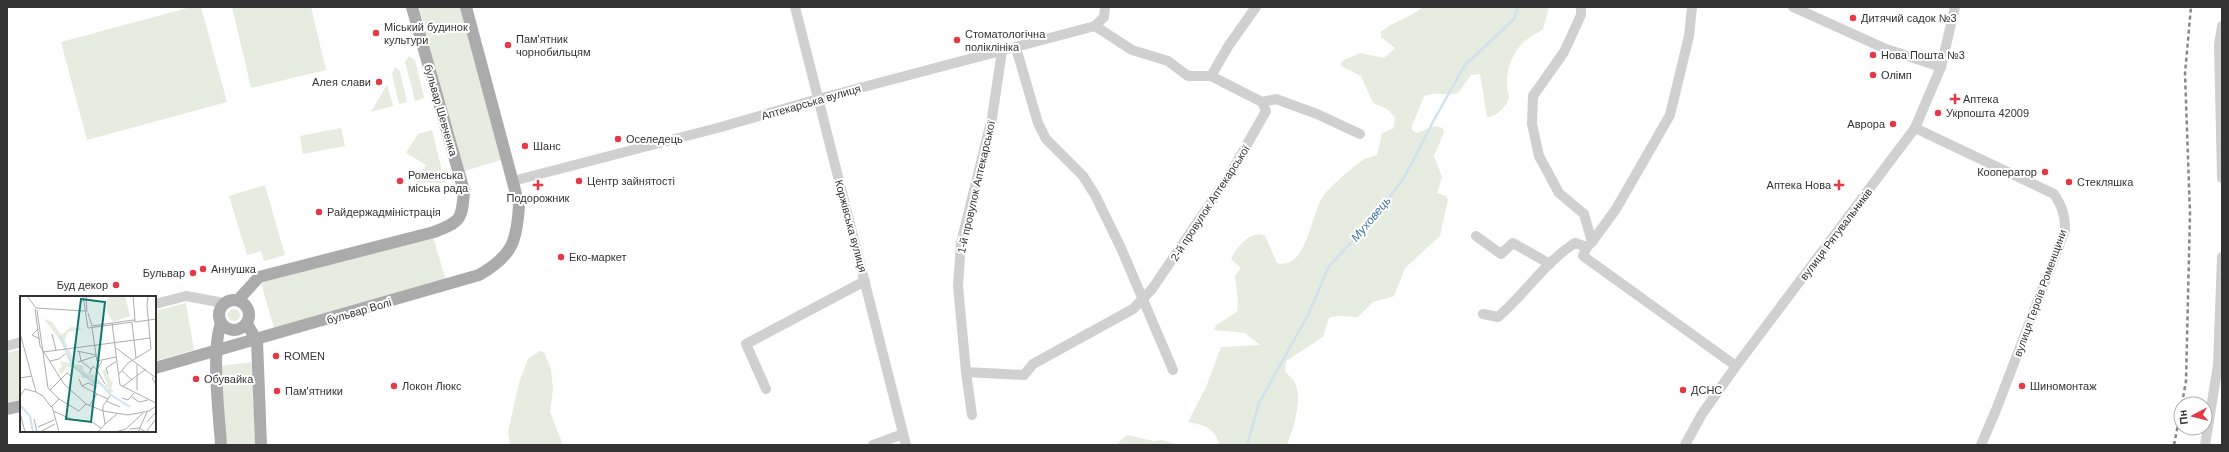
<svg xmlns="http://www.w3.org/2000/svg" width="2229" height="452" font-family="Helvetica,sans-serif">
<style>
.green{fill:#e6ecdf}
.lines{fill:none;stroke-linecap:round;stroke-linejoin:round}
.stream{stroke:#cfe2ee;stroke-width:2.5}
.minor{stroke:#d0d0d0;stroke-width:10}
.major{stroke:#ababab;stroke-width:12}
.rail{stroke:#888;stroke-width:2.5;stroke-dasharray:4 3;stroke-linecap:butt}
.poi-dot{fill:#e63946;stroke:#fff;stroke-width:1.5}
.labels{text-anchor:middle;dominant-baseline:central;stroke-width:4;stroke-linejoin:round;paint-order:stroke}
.poi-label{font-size:11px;fill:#333;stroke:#fff;text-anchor:start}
.street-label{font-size:11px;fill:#333;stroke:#fff}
.water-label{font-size:12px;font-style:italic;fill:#3f7597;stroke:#fff}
.inset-river{fill:none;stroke:#cfe2ee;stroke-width:2}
.inset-road{fill:none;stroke:#adadad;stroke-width:1}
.view{fill:#0f766e;fill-opacity:0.15;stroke:#0f766e;stroke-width:2}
.inset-edge{fill:none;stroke:#333;stroke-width:2}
</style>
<rect width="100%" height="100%" fill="#fff"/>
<!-- green -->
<g class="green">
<path d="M191 7H201L227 102 87 140 61 42Z"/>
<path d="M232 7H311L326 70 251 88Z"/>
<path d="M419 7H462L505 159 464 171Z"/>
<path d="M1423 7H1549L1543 29C1530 39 1525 37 1515 53 1509 63 1506 76 1507 89 1508 92 1509 95 1509 98 1507 106 1495 118 1487 117L1480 74 1471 75 1458 93C1447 96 1435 91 1424 96L1412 126V130L1417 133 1434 126 1443 128 1444 132 1434 156 1442 177 1437 193 1446 196 1448 200 1440 236 1405 268 1394 296 1373 302 1358 317 1338 316 1329 318 1323 337 1286 361 1285 371C1288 376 1293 378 1295 383 1303 398 1293 430 1287 445H1219C1216 428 1204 425 1188 422L1206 387 1221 347 1260 345 1245 333 1214 330 1216 325 1237 312 1238 301 1235 276 1241 268 1231 259C1237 247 1246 235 1260 234L1265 236 1277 263C1306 271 1311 215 1322 198 1326 190 1354 166 1363 160 1367 157 1373 157 1377 155L1382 133 1394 128 1395 117 1387 109 1373 103 1361 76 1341 66 1342 61 1360 53 1384 58 1395 48 1381 37V32C1393 21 1410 18 1423 7Z"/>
<path d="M409 56 415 60 424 98 415 101 405 62Z"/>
<path d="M395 67 400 71 407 102 399 104 392 74Z"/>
<path d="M387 84 393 106 371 112Z"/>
<path d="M341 128 345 146 303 154 300 136Z"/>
<path d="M432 130 445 183 415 182 426 165 406 153 418 134Z"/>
<path d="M265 185 285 255 264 261 261 251 247 255 229 196Z"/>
<path d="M433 237 446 280 274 328 261 283Z"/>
<path d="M186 303 194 350 155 361V311Z"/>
<circle cx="234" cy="315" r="6"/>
<path d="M21 349V399L7 403V353Z"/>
<path d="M540 351 544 352 551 369 553 389 550 412 563 445H510L508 432 519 383 528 359Z"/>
<path d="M252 362 255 445H225L221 366Z"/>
<path d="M1127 435 1153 441 1162 440 1179 445H1116Z"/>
</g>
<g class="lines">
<!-- stream -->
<path class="stream" d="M1247 445 1259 403 1309 313 1329 266 1369 224 1404 178 1435 118 1465 65 1514 19 1518 7"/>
<!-- minor -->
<g class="minor">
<path d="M795 7 906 445"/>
<path d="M1256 7 1229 45 1211 76 1262 102 1276 99 1317 114 1360 134"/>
<path d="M1793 7 1886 49 1941 67"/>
<path d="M1095 26 1132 50 1168 61 1188 76H1211"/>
<path d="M2222 26 2219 45 2222 178"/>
<path d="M1016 48 1038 123 1046 139 1083 176 1095 195 1121 248 1173 370"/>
<path d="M1915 128 2054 194C2062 206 2065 215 2065 230L1996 410 1981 445"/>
<path d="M513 181 721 127 818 99 1095 26 1104 17 1105 7"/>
<path d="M1476 236 1501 254 1513 243 1550 264"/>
<path d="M1592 242 1616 209 1670 115 1689 36 1692 7"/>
<path d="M1587 247 1583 256 1736 366"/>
<path d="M155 304 186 296 224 303"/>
<path d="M1483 314 1498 317C1525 294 1545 262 1575 243L1587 247 1592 242 1584 214 1559 193 1539 156 1532 124 1533 96 1564 52 1581 15V7"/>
<path d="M7 346 21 342"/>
<path d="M966 372 1024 375 1033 364 1133 309 1152 289 1229 176 1266 111 1262 102"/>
<path d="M766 389 746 344 865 281"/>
<path d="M972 415 966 372 958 286 961 243 992 118 1002 51"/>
<path d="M873 445 903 434"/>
<path d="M1685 445 1702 414 1736 366 1915 128 1941 67 1955 7"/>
<path d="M2205 445 2218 365 2222 257"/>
</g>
<!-- major -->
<g class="major">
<circle cx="234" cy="315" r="15"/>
<path d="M238 300 259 277 434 232C461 222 462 219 464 191L412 7"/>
<path d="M247 324 257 341 261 445"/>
<path d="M155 368 479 275C512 256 517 242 519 205L466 7"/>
<path d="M7 409 21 406"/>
<path d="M221 445C219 413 211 352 221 323"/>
</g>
<!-- rail -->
<g class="rail">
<path d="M2182 404 2186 381 2190 214 2185 73 2191 7"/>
<path d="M2174 445 2181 409"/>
</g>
</g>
<!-- markers -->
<g class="poi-dot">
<circle cx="1853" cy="18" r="4"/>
<circle cx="376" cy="33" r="4"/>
<circle cx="957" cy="40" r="4"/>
<circle cx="508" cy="45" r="4"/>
<circle cx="1873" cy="55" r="4"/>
<circle cx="1873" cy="75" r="4"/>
<circle cx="379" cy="82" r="4"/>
<path d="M1953 93h4v4h4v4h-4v4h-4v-4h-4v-4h4z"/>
<circle cx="1938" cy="113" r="4"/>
<circle cx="1893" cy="124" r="4"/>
<circle cx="618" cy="139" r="4"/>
<circle cx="525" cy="146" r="4"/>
<circle cx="2045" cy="172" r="4"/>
<circle cx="400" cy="181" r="4"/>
<circle cx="579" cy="181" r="4"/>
<circle cx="2069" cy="182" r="4"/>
<path d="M536 179h4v4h4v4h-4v4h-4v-4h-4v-4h4z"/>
<path d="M1837 179h4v4h4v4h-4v4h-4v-4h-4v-4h4z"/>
<circle cx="319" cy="212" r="4"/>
<circle cx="561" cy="257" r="4"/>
<circle cx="203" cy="269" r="4"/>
<circle cx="193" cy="273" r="4"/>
<circle cx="116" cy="285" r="4"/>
<circle cx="276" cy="356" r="4"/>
<circle cx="196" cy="379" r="4"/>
<circle cx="394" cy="386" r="4"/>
<circle cx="2022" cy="386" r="4"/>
<circle cx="1683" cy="390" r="4"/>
<circle cx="277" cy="391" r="4"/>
</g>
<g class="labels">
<!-- poi labels -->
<g class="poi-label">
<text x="1861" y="18">Дитячий садок №3</text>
<text x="384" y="27">Міський будинок<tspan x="384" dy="13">культури</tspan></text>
<text x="965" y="34">Стоматологічна<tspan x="965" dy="13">поліклініка</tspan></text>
<text x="516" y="39">Пам'ятник<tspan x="516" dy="13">чорнобильцям</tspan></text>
<text x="1881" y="55">Нова Пошта №3</text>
<text x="1881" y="75">Олімп</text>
<text x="371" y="82" text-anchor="end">Алея слави</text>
<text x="1963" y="99">Аптека</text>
<text x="1946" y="113">Укрпошта 42009</text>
<text x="1885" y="124" text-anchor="end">Аврора</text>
<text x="626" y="139">Оселедець</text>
<text x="533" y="146">Шанс</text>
<text x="2037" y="172" text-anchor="end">Кооператор</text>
<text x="408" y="175">Роменська<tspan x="408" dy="13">міська рада</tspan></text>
<text x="587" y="181">Центр зайнятості</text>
<text x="2077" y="182">Стекляшка</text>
<text x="1831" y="185" text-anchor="end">Аптека Нова</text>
<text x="538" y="198" text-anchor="middle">Подорожник</text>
<text x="327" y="212">Райдержадміністрація</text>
<text x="569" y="257">Еко-маркет</text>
<text x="211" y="269">Аннушка</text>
<text x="185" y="273" text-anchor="end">Бульвар</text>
<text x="108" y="285" text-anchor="end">Буд декор</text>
<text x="284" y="356">ROMEN</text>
<text x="204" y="379">Обувайка</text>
<text x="402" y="386">Локон Люкс</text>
<text x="2030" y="386">Шиномонтаж</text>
<text x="1691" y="390">ДСНС</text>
<text x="285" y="391">Пам'ятники</text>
</g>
<!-- street labels -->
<g class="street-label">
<text transform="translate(811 102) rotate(-16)">Аптекарська вулиця</text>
<text transform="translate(441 110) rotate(74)">бульвар Шевченка</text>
<text transform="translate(976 187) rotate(-77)">1-й провулок Аптекарської</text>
<text transform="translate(1210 203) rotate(-57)">2-й провулок Аптекарської</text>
<text transform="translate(851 226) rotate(75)">Коржівська вулиця</text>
<text transform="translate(1836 234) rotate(-53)">вулиця Рятувальників</text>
<text transform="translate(2040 293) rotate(-70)">вулиця Героїв Роменщини</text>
<text transform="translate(359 311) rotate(-16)">бульвар Волі</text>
</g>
<!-- water labels -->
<g class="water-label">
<text transform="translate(1371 219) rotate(-50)">Муховець</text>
</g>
</g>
<!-- overview -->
<g transform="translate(20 296)">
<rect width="136" height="136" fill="#fff"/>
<path d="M88 0H105L110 20 93 26 86 15ZM24 23 32 26 41 39 51 31 63 33 47 36 49 40 47 37 45 45 48 51 46 52ZM49 53 54 64 53 68 63 70V74L68 79 73 78 85 90 87 87 82 75 85 73 91 85H93L91 93 94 95 89 97 88 92 79 88 74 89 69 85H72L71 82H63L57 72 46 71 43 77H39V73L42 71 40 65 50 67 45 57Z" fill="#e6ecdf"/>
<path class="inset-river" d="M40 40 52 69 74 87H80L91 99M91 99 110 111M0 109 10 120 13 136"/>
<path class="inset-road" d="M7 0 16 12M63 0 68 32 113 26M113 0 115 24M128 0 127 10 131 53M16 12 65 15M15 13 20 50 44 88 66 108 83 115V110L90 100M17 14 28 92 39 103 59 115 66 108M67 16 66 1 76 0M68 17 72 30 113 24 115 26V24H113M115 26 136 23M92 27 100 89 136 107M112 27 116 62M72 32 77 65 96 61M18 33 12 39 20 43M0 37 16 96M32 38 36 54M96 52 136 82M57 55 76 59M59 55 61 65 71 73M23 56 130 42M30 65 39 63 45 58M82 65 77 74 85 88M58 66 76 60M117 68V94M102 75 112 84M69 78 73 70 77 74M88 78 86 72 97 65M99 78 108 67 131 53M132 81 136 89V102M0 82 12 80M59 83 62 90 68 87 77 91M62 90 77 98M102 91 126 73M30 94 47 77 51 80M0 100 5 93 16 96 23 100 31 111 39 103M112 101 119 106 128 104M102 102 108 104 114 97M86 105 100 111M32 110 39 136M69 110 77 98 88 103M33 115 51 123 72 126 81 132M0 117 5 136M14 123 17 136M127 126 136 116M85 128 97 118M18 131 34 124M110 133 119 132 126 136 136 123M20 136 35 128M78 136 85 128 83 115 108 119 129 115 136 110M95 136 106 133 123 117M118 136 127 116"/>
<path class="view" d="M61 3 85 6 71 126 46 123Z"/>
<rect width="136" height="136" class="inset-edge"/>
</g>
<!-- border -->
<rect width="2229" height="452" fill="none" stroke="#333333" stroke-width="16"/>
<!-- north arrow -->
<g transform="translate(2193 416) rotate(263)"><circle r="19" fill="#ffffff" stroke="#adadad"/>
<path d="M0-3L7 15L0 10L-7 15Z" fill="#e63946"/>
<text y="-6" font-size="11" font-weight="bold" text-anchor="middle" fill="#333333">Пн</text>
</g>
</svg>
